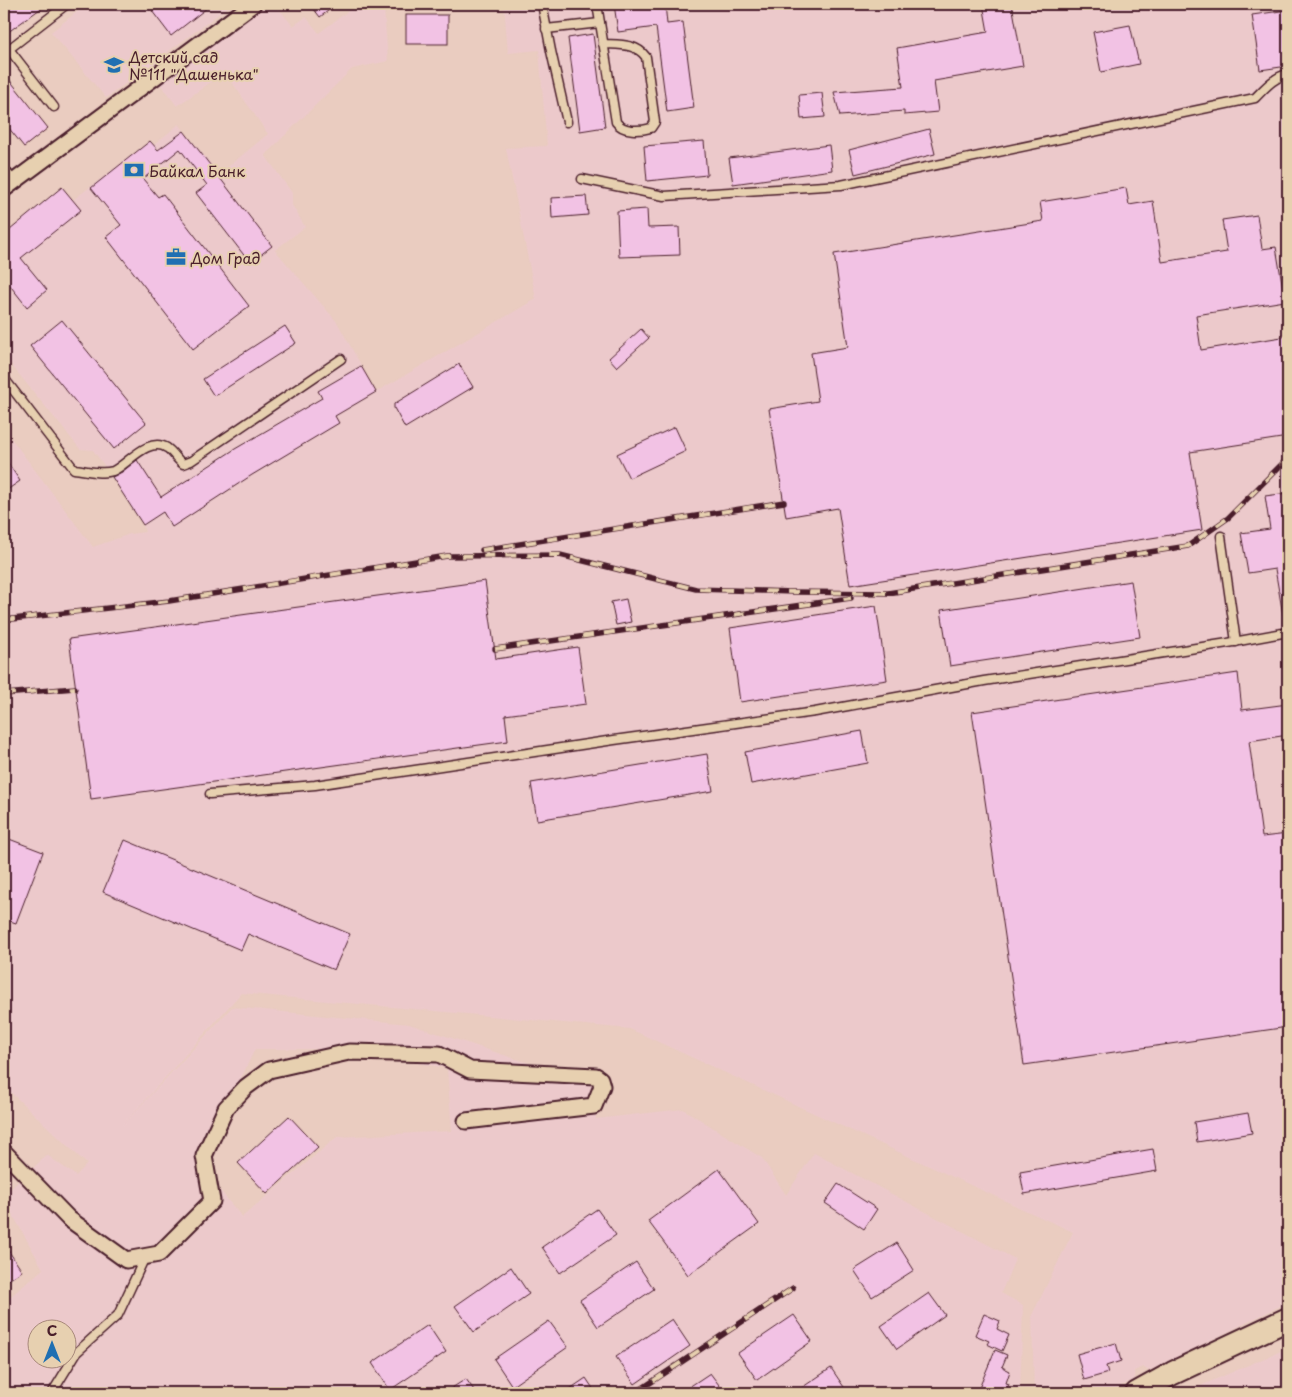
<svg xmlns="http://www.w3.org/2000/svg" width="1292" height="1397" font-family="'Playpen Sans',sans-serif">
<style>
.built{fill:#ecc9cb;fill-rule:evenodd}
.building{fill:#f2c2e4;stroke:#4a1f2b}
.lines{fill:none;stroke-linecap:round;stroke-linejoin:round}
.lane-casing{stroke:#4a1f2b;stroke-width:11}
.street-casing{stroke:#4a1f2b;stroke-width:19}
.secondary-casing{stroke:#4a1f2b;stroke-width:26}
.lane{stroke:#e7d0b0;stroke-width:8}
.street{stroke:#e7d0b0;stroke-width:15}
.secondary{stroke:#e7d0b0;stroke-width:22}
.rail-casing{stroke:#4a1f2b;stroke-width:5.5}
.rail{stroke:#e7d0b0;stroke-width:4;stroke-dasharray:11;stroke-linecap:butt}
.labels{text-anchor:middle;dominant-baseline:central;stroke-width:4;stroke-linejoin:round;paint-order:stroke}
.poi-label{font-size:15px;fill:#4a1f2b;stroke:#e7d0b0;text-anchor:start}
</style>
<rect width="100%" height="100%" fill="#eaccc0"/>
<filter id="ink" filterUnits="userSpaceOnUse"><feTurbulence type="fractalNoise" baseFrequency=".02" numOctaves="2"/><feDisplacementMap in="SourceGraphic" scale="10" xChannelSelector="R" yChannelSelector="G"/><feConvolveMatrix kernelMatrix="1 2 1 2 8 2 1 2 1" color-interpolation-filters="sRGB"/></filter>
<g filter="url(#ink)">
<!-- built -->
<g class="built">
<path d="M87 4H232L106 98 51 32Z"/>
<path d="M269 4H275L293 26 306 17 319 33 352 8 384 9 388 61 352 69 265 155 292 193V205L305 227 275 250 337 322 376 392 536 299 506 148 547 146 539 50 508 53 504 4H1288V1302L1149 1371 1143 1367 1134 1371 1135 1379 1108 1393H1034L1032 1315 1073 1232 630 1029 241 993 121 1127 232 1007 409 1024 593 1084 596 1119 683 1109 762 1158 786 1195 814 1153 1015 1259 1001 1293 1023 1305 1020 1393H4V1302L43 1269 4 1199V1195L47 1155 76 1176 87 1164 4 1086V429L93 547 130 534 145 532 143 525 112 476 93 450 80 449 4 356V235L62 187 73 200 150 141 154 145 179 124 219 174 268 134 225 72 177 106 160 84ZM255 1049H334L447 1068 452 1131 337 1137 242 1217 199 1165ZM38 1330H68V1360H38Z"/>
<path d="M1288 1348V1393H1184Z"/>
</g>
<!-- building -->
<g class="building">
<path d="M4 4H47L4 35Z"/>
<path d="M162 4H212L171 36 152 11Z"/>
<path d="M310 4H337L320 17Z"/>
<path d="M614 4H665L667 24 683 22 694 108 667 112 656 27 618 32Z"/>
<path d="M983 4H1012L1023 66 934 81 938 112 904 115V111L840 116 834 92 903 87 897 48 988 32Z"/>
<path d="M1288 10V66L1260 70 1252 15Z"/>
<rect x="406" y="15" width="42" height="29"/>
<path d="M1130 25 1139 64 1101 72 1093 32Z"/>
<path d="M593 34 605 127 580 131 568 38Z"/>
<path d="M4 73 48 128 24 147 4 122Z"/>
<path d="M822 93 825 117 801 119 799 95Z"/>
<path d="M929 129 935 154 855 174 849 150Z"/>
<path d="M184 131 272 246 250 263 196 193 207 185 180 149 143 179 158 197 163 194 249 306 193 349 106 237 121 225 91 188 150 141 158 150Z"/>
<path d="M704 141 707 175 647 181 644 146Z"/>
<path d="M829 145 832 170 733 184 729 158Z"/>
<path d="M62 187 81 210 21 258 47 290 27 307 4 278V235Z"/>
<path d="M1126 188 1129 205 1153 201 1162 262 1227 252 1222 220 1257 215 1262 249 1276 247 1285 301 1196 315 1201 350 1288 336V437L1190 452 1202 530 850 585 838 508 786 517 769 409 818 401 811 353 848 347 834 254 1043 221 1040 202Z"/>
<path d="M586 196 588 215 552 218 551 198Z"/>
<path d="M647 209 648 228 679 227 680 255 619 257 617 211Z"/>
<path d="M62 320 146 423 114 449 30 346Z"/>
<path d="M285 326 296 343 214 396 203 379Z"/>
<path d="M641 329 649 338 617 367 609 358Z"/>
<path d="M459 364 473 387 405 428 394 408V404Z"/>
<path d="M361 366 376 392 335 416 339 423 252 475 172 527 163 512 143 525 112 477 122 472 137 460 161 497 235 449 322 398 318 391Z"/>
<path d="M675 427 686 451 629 478 617 454Z"/>
<path d="M4 457 20 481 4 492Z"/>
<path d="M1288 493V614L1283 615 1275 569 1248 573 1241 533 1270 529 1265 496Z"/>
<path d="M485 581 496 659 578 647 586 704 505 715 508 741 91 799 69 639Z"/>
<path d="M1131 581 1140 637 950 666 941 610Z"/>
<path d="M626 599 631 622 616 625 611 602Z"/>
<path d="M876 606 887 680 740 702 730 628Z"/>
<path d="M1238 673 1242 710 1288 704V735L1249 741 1262 837 1288 834V1027L1024 1065 972 712Z"/>
<path d="M862 731 868 763 751 784 745 752Z"/>
<path d="M707 754 713 791 537 820 531 783Z"/>
<path d="M4 837 43 852 16 923 4 919Z"/>
<path d="M125 840 350 934 334 970 248 934 241 950 103 892Z"/>
<path d="M1248 1113 1252 1133 1197 1142 1194 1122Z"/>
<path d="M289 1116 318 1147 267 1194 238 1163Z"/>
<path d="M1153 1149 1157 1171 1024 1194 1020 1172Z"/>
<path d="M719 1169 759 1224 688 1275 648 1221Z"/>
<path d="M838 1184 877 1209 864 1229 825 1203Z"/>
<path d="M597 1209 616 1235 560 1273 542 1247Z"/>
<path d="M897 1243 914 1270 872 1297 854 1270Z"/>
<path d="M4 1244 22 1271 4 1283Z"/>
<path d="M636 1262 654 1289 598 1327 580 1300Z"/>
<path d="M511 1267 529 1294 474 1332 455 1306Z"/>
<path d="M929 1293 945 1315 897 1349 881 1326Z"/>
<path d="M984 1314 1000 1321 997 1329 1009 1335 1002 1351 987 1344 989 1341 975 1335Z"/>
<path d="M794 1315 812 1341 757 1380 738 1353Z"/>
<path d="M672 1319 690 1346 635 1384 616 1357Z"/>
<path d="M549 1321 568 1347 512 1386 494 1359Z"/>
<path d="M428 1325 446 1352 390 1390 372 1363Z"/>
<path d="M1116 1343 1121 1361 1106 1366 1108 1373 1084 1380 1077 1354Z"/>
<path d="M995 1350 1007 1355 1002 1367 1010 1371 1006 1383 1009 1384 1005 1393H977Z"/>
<path d="M831 1368 848 1393H794Z"/>
<path d="M710 1373 725 1393H680Z"/>
<path d="M586 1378 596 1393H564Z"/>
<path d="M466 1379 476 1393H444Z"/>
</g>
<g class="lines">
<defs>
<g id="lane">
<path d="M542 4 551 51 567 122"/>
<path d="M597 4 616 122C623 132 640 131 651 128L655 122 646 57C636 43 619 45 603 44"/>
<path d="M546 29 600 23"/>
<path d="M54 107 9 49 67 4"/>
<path d="M4 168 13 181"/>
<path d="M582 179 664 196 841 185 1255 98C1265 88 1274 77 1288 74"/>
<path d="M4 378 74 469C86 470 101 475 113 471 128 464 148 436 167 448 173 452 177 460 183 464L191 461 341 359"/>
<path d="M1221 536 1236 642"/>
<path d="M210 794 315 785 614 740 815 712 984 681 1228 643 1288 632"/>
<path d="M52 1393 77 1352 118 1315 145 1257"/>
</g>
<g id="street">
<path d="M4 189 253 4"/>
<path d="M4 1152 69 1219 126 1260 159 1254 212 1201 204 1156 226 1108 246 1087 269 1070 349 1052 439 1054 470 1070 596 1076 600 1079 602 1086 594 1106 466 1121"/>
</g>
<path id="secondary" d="M1137 1393 1173 1373 1288 1319"/>
</defs>
<!-- lane casing -->
<use href="#lane" class="lane-casing"/>
<!-- street casing -->
<use href="#street" class="street-casing"/>
<!-- secondary casing -->
<use href="#secondary" class="secondary-casing"/>
<!-- lane -->
<use href="#lane" class="lane"/>
<!-- street -->
<use href="#street" class="street"/>
<!-- secondary -->
<use href="#secondary" class="secondary"/>
<defs>
<g id="rail">
<path d="M482 550 784 502"/>
<path d="M4 620 169 601 447 556 560 555 696 589 793 592 888 593 1188 546 1228 518 1288 458"/>
<path d="M495 649 851 598"/>
<path d="M4 694 75 688"/>
<path d="M635 1393 793 1288"/>
</g>
</defs>
<!-- rail casing -->
<use href="#rail" class="rail-casing"/>
<!-- rail -->
<use href="#rail" class="rail"/>
</g>
</g>
<!-- icons -->
<defs>
<symbol id="school-bare" viewBox="-9 -9 18 18"><path d="M0-5L7-2L0 1L-7-2ZM-4 1L0 2.5L4 1V4Q0 6-4 4Z" fill="#1f6fb2" stroke="#e7d0b0" stroke-width="2.5" paint-order="stroke"/></symbol>
<symbol id="bank-bare" viewBox="-9 -9 18 18"><path d="M-6-4H6V4H-6ZM0-2.3a2.3 2.3 0 1 0 0 4.6a2.3 2.3 0 1 0 0-4.6Z" fill="#1f6fb2" stroke="#e7d0b0" stroke-width="2.5" paint-order="stroke"/></symbol>
<symbol id="office-bare" viewBox="-9 -9 18 18"><path d="M-6-3h4V-5.5h4V-3h4V5H-6ZM-1-4.5V-3h2v-1.5ZM-6 0V1H6V0Z" fill="#1f6fb2" stroke="#e7d0b0" stroke-width="2.5" paint-order="stroke"/></symbol>
</defs>
<g fill-rule="evenodd">
<use href="#school-bare" x="100" y="51" width="28" height="28"/>
<use href="#bank-bare" x="120" y="156" width="28" height="28"/>
<use href="#office-bare" x="162" y="243" width="28" height="28"/>
</g>
<g class="labels">
<!-- poi labels -->
<g class="poi-label">
<text x="129" y="56">Детский сад<tspan x="129" dy="17">№111 "Дашенька"</tspan></text>
<text x="149" y="170">Байкал Банк</text>
<text x="191" y="257">Дом Град</text>
</g>
</g>
<!-- margin -->
<rect width="1292" height="1397" fill="none" stroke="#e7d0b0" stroke-width="20"/>
<rect x="10" y="10" width="1272" height="1377" fill="none" stroke="#4a1f2b" stroke-width="2" filter="url(#ink)"/>
<!-- north arrow -->
<g transform="translate(52 1344)"><circle r="24" fill="#e7d0b0" stroke="#a8897b"/>
<path d="M0-4L9 19L0 12L-9 19Z" fill="#1f6fb2"/>
<text y="-8" font-size="14" font-weight="bold" text-anchor="middle" fill="#4a1f2b">С</text>
</g>
</svg>
